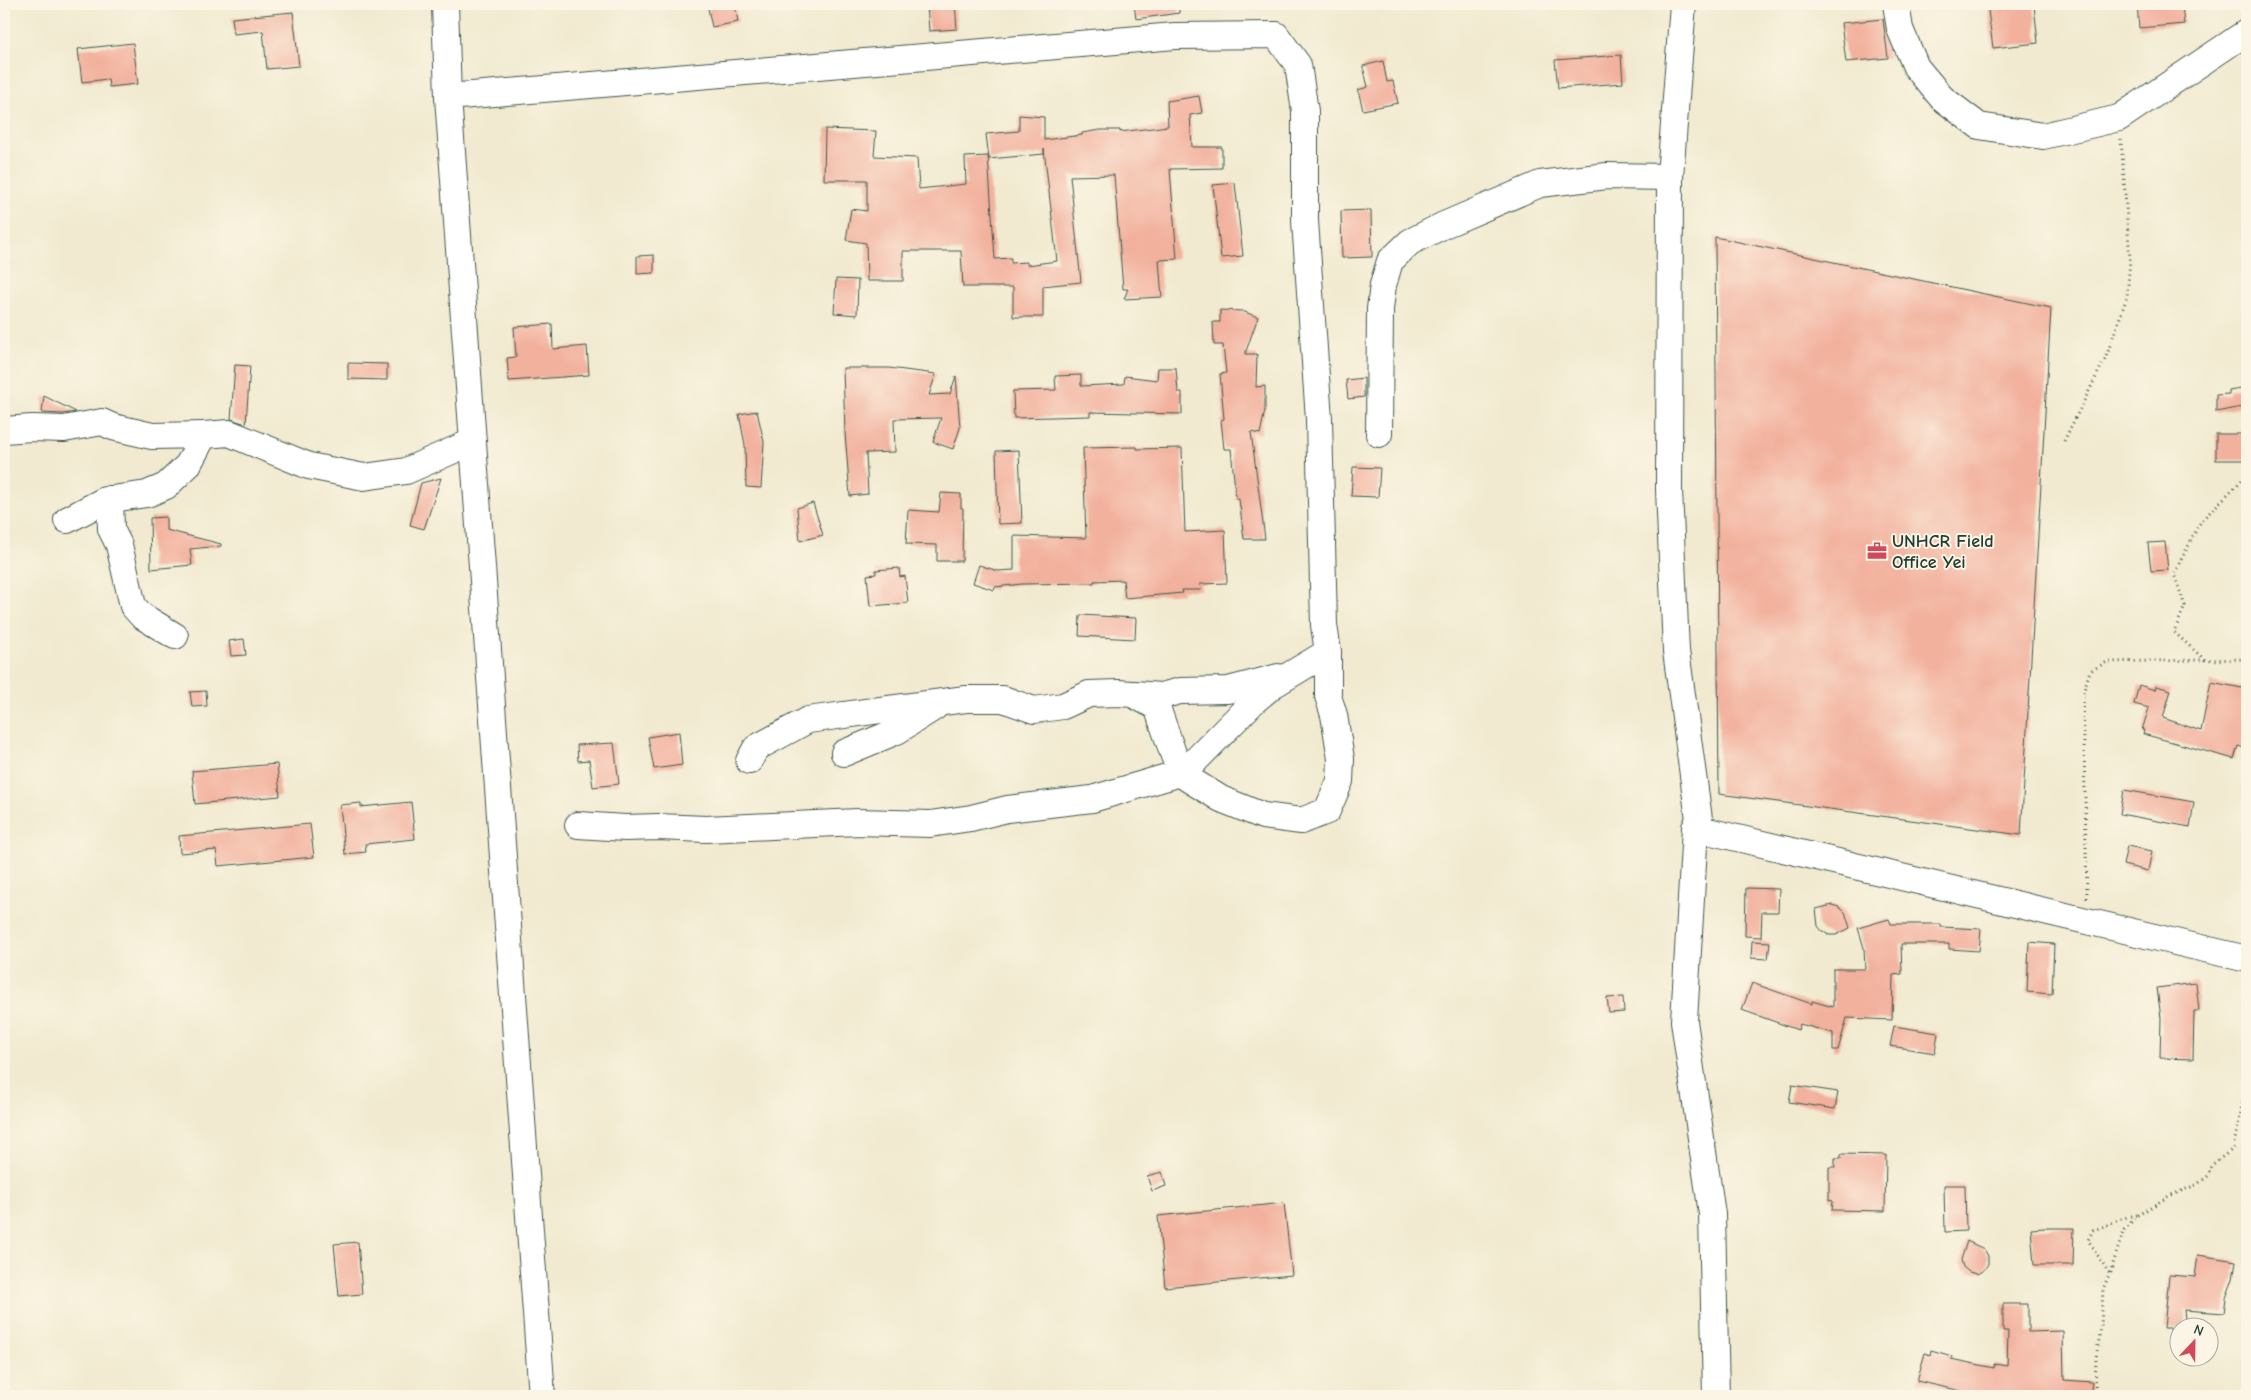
<svg xmlns="http://www.w3.org/2000/svg" width="2251" height="1400" font-family="'Comic Neue',sans-serif">
<style>
.building{fill:#f2b19d}
.lines{fill:none;stroke-linecap:round;stroke-linejoin:round}
.minor-casing{stroke:#3e574b;stroke-width:28}
.path{stroke:#3e574b;stroke-width:3;stroke-dasharray:1 4;stroke-linecap:butt}
.minor{stroke:#fff;stroke-width:26}
.labels{text-anchor:middle;dominant-baseline:central;stroke-width:4;stroke-linejoin:round;paint-order:stroke}
.poi-label{font-size:18px;font-weight:bold;fill:#1f3d34;stroke:#fcf5e5;text-anchor:start}
</style>
<rect width="100%" height="100%" fill="#fcf5e5"/>
<filter id="ink" filterUnits="userSpaceOnUse"><feTurbulence type="fractalNoise" baseFrequency=".02" numOctaves="2"/><feDisplacementMap in="SourceGraphic" scale="10" xChannelSelector="R" yChannelSelector="G"/><feConvolveMatrix kernelMatrix="1 2 1 2 8 2 1 2 1" color-interpolation-filters="sRGB"/></filter>
<filter id="wash" filterUnits="userSpaceOnUse"><feTurbulence type="fractalNoise" baseFrequency=".0096" numOctaves="4" result="noise"/><feDisplacementMap in="SourceGraphic" scale="20" xChannelSelector="R" yChannelSelector="G"/><feGaussianBlur stdDeviation="1.12" result="paint"/><feColorMatrix in="noise" values="0 0 0 0 0 0 0 0 0 0 0 0 0 0 0 0 0 1.4 0 .05"/><feComposite in="paint" operator="in"/></filter>
<g filter="url(#wash)">
<rect width="100%" height="100%" fill="#f1ead0"/>
<g id="blocks">
<!-- building -->
<g class="building">
<path d="M707 4H735L738 22 712 27Z"/>
<path d="M927 4H955L957 29 929 31Z"/>
<path d="M1134 4H1179V13L1136 19Z"/>
<path d="M2137 4H2182L2184 24 2139 28Z"/>
<path d="M2034 5 2038 43 1993 48 1988 10Z"/>
<path d="M293 12 299 66 267 69 263 31 234 34 232 18Z"/>
<path d="M1883 19 1888 58 1846 62 1841 23Z"/>
<path d="M133 43 138 84 109 87 108 79 82 82 78 49Z"/>
<path d="M1621 55 1623 83 1558 88 1555 60Z"/>
<path d="M1383 61 1387 82 1393 81 1398 103 1363 110 1358 90 1368 87 1363 66Z"/>
<path d="M1199 96 1202 113 1190 115 1192 147H1222V168L1170 169 1177 259 1159 260 1162 297 1124 299 1128 289H1123L1114 175 1070 176 1081 282 1043 286V317H1013V287H963L961 251H903V281H867L866 243 846 240 851 209 867 211V180H824L825 129 876 131 874 156 917 158 919 189 966 184 965 157 988 156 995 259 1011 258V263L1027 262V265L1057 261 1044 149V154L989 159 986 134 1019 131V115L1044 117V140L1082 135V133L1100 130H1120V132L1168 126 1167 101Z"/>
<path d="M1235 183 1243 256 1221 258 1213 185Z"/>
<path d="M1371 210 1372 257 1342 258 1341 211Z"/>
<path d="M1715 237 2051 308 2021 835 1719 794Z"/>
<path d="M654 255V273L637 274V256Z"/>
<path d="M836 279 858 280 857 315 834 313Z"/>
<path d="M1220 310 1242 311 1258 317 1245 354H1257L1256 387 1265 386V410L1260 434 1251 432 1265 539H1244L1239 499H1236L1231 449H1224L1221 420 1224 419 1220 374 1226 373 1223 345H1214L1213 322H1220Z"/>
<path d="M552 324 553 349 587 346 589 375 509 381 507 358 516 357 514 327Z"/>
<path d="M348 363 387 364V380L348 379Z"/>
<path d="M235 365 250 366 246 424 231 419Z"/>
<path d="M843 368H889L936 374 929 395 950 394 956 376 960 428 953 449 933 442 941 418 894 419 895 452 866 453 868 494 850 496 845 433Z"/>
<path d="M1158 368H1176L1178 392H1182V414L1090 412V416L1014 418 1013 391 1056 390 1055 376 1081 375V386L1124 384 1125 376 1157 380Z"/>
<path d="M1364 378V397L1348 399 1346 380Z"/>
<path d="M2247 387V406L2216 412V395L2229 394V390Z"/>
<path d="M44 396 76 412 63 414 42 413Z"/>
<path d="M757 411 764 442 761 488 746 487 745 445 739 414Z"/>
<rect x="2216" y="434" width="31" height="26"/>
<path d="M1137 447V449L1182 448 1185 532 1225 530 1227 583 1200 584 1201 590H1182L1183 593 1125 598 1123 580 1094 581V583L1022 584 995 587 994 590 973 583 979 565 998 571 1014 570V536L1086 538 1083 448Z"/>
<path d="M1019 450 1022 523 998 524 996 451Z"/>
<path d="M1353 467 1380 468 1378 497 1351 496Z"/>
<path d="M441 478 424 529 410 525 421 483Z"/>
<path d="M941 493 961 494V508H963L962 561H937V545L906 544 908 510 939 512Z"/>
<path d="M813 503 823 535 800 541 797 508Z"/>
<path d="M166 517V530L221 544V546L190 549 192 565 151 569 150 518Z"/>
<path d="M2165 542 2168 570 2151 571 2148 543Z"/>
<path d="M899 568 900 577 905 576 908 603 870 606 867 575 876 574V570Z"/>
<path d="M1080 615 1136 618 1135 639 1079 636Z"/>
<path d="M244 639 246 655 231 656 229 641Z"/>
<path d="M2211 682 2247 689V737L2244 748 2238 746 2234 759 2143 734 2144 730H2142L2149 708 2134 704 2139 685 2155 690 2156 686 2171 690 2163 718 2201 731Z"/>
<path d="M206 691 207 706 192 707 190 692Z"/>
<path d="M679 732 682 765 654 769 648 737Z"/>
<path d="M614 743 619 784 593 787 589 760 578 761 577 745Z"/>
<path d="M277 764 280 796 195 804 192 771Z"/>
<path d="M2124 790 2194 802 2190 827 2120 814Z"/>
<path d="M411 802 415 839 365 844 366 852 345 854 340 805 361 803V807Z"/>
<path d="M310 824 314 857 218 866 216 850 180 853 179 836Z"/>
<path d="M2127 846 2152 851 2148 871 2123 865Z"/>
<path d="M1746 888 1779 889 1778 912H1762L1761 937 1745 936Z"/>
<path d="M1832 905 1839 907 1845 912 1850 928 1836 935H1829L1822 931 1818 926 1816 909Z"/>
<path d="M1889 919 1891 924H1941V927L1981 929 1979 951 1949 949V944H1901L1902 974 1893 975 1892 1020 1847 1018 1838 1050H1833V1033L1800 1024 1798 1030 1742 1010 1752 983 1812 1004V1001L1833 1007V969H1865L1864 948 1858 928Z"/>
<path d="M1752 941 1770 942 1768 959 1751 958Z"/>
<path d="M2029 942 2054 944 2052 994 2027 992Z"/>
<path d="M2196 983 2199 1011H2194L2193 1059 2160 1058 2161 1018 2157 988Z"/>
<path d="M1623 997 1624 1012 1609 1013 1607 998Z"/>
<path d="M1894 1026 1938 1033 1935 1053 1890 1046Z"/>
<path d="M1792 1085 1838 1092 1835 1109 1789 1102Z"/>
<path d="M1841 1154 1886 1155 1885 1211 1832 1210 1833 1201 1829 1200V1167H1835V1158H1841Z"/>
<path d="M1162 1172 1166 1186 1152 1191 1147 1176Z"/>
<path d="M1944 1185H1965L1966 1231 1945 1232Z"/>
<path d="M1284 1203 1292 1275 1165 1287 1158 1216Z"/>
<path d="M2044 1228H2074L2073 1265H2034L2031 1229Z"/>
<path d="M1967 1241 1984 1249 1988 1256V1264L1984 1270 1977 1274 1969 1272 1963 1267 1961 1260Z"/>
<path d="M358 1242 362 1294 339 1296 334 1244Z"/>
<path d="M2198 1255 2236 1261 2233 1279 2226 1298 2224 1313 2184 1310 2186 1328H2164L2169 1275 2195 1277Z"/>
<path d="M2003 1304H2028V1332L2063 1331 2064 1380 2092 1382 2090 1396H2010L1976 1391 1975 1394 1917 1381 1925 1353 1930 1355 1931 1350 1952 1356 1951 1359 1970 1363 1994 1368V1364L2007 1366 2008 1331H2003Z"/>
</g>
</g>
</g>
<g filter="url(#ink)">
<use href="#blocks" fill-opacity="0" stroke="#3e574b" stroke-width="1"/>
<g class="lines">
<defs>
<g id="minor">
<path d="M445 4 448 97 542 1396"/>
<path d="M1683 4 1670 177 1669 490 1676 651 1699 819 1695 828 1684 1021 1712 1214 1716 1396"/>
<path d="M1896 4 1900 29 1916 67 1942 98 1979 126 2043 136 2119 118 2247 32"/>
<path d="M448 97 1175 36 1276 35 1298 65 1305 111V221L1319 419 1324 625 1328 652V696L1334 715 1341 759 1340 781 1327 811 1301 821 1263 816 1221 799 1187 778 1174 756 1157 707 1132 694 1118 693 1089 694 1063 706 1034 710 1003 699H966L873 711 808 720 756 748 749 761"/>
<path d="M4 430 32 428 64 429 102 422 113 427 152 436 204 435"/>
<path d="M1379 434 1380 309 1383 285 1390 261 1410 242 1444 225 1540 184 1607 176 1670 177"/>
<path d="M110 499 111 529 119 545 133 606 142 616 175 636"/>
<path d="M67 520 105 500 147 494 166 486 188 465 204 435 229 433 309 466 364 477 406 471 472 442"/>
<path d="M1134 694 1161 696 1180 691 1228 690 1278 677"/>
<path d="M844 753 897 731 935 707"/>
<path d="M578 825 625 828 658 827 706 829 858 822 930 824 971 818 1007 809 1092 799 1184 772 1254 701 1273 685 1328 652"/>
<path d="M1695 828 2247 959"/>
</g>
</defs>
<!-- minor casing -->
<use href="#minor" class="minor-casing"/>
<!-- path -->
<g class="path">
<path d="M2064 441 2106 357 2127 297 2130 259 2121 139"/>
<path d="M2205 660 2174 632 2185 606 2174 574 2201 521 2247 475"/>
<path d="M2087 898 2083 693 2090 671 2107 662 2247 659"/>
<path d="M2109 1273 2088 1240 2093 1230C2108 1226 2123 1216 2138 1215"/>
<path d="M2095 1396 2096 1358 2101 1327 2103 1289 2111 1270 2124 1230 2138 1215 2169 1196 2196 1185 2208 1176 2213 1164 2233 1149 2247 1082"/>
</g>
<!-- minor -->
<use href="#minor" class="minor"/>
</g>
</g>
<!-- icons -->
<defs>
<symbol id="office-bare" viewBox="-9 -9 18 18"><path d="M-6-3h4V-5.5h4V-3h4V5H-6ZM-1-4.5V-3h2v-1.5ZM-6 0V1H6V0Z" fill="#d1495b" stroke="#fcf5e5" stroke-width="2.5" paint-order="stroke"/></symbol>
</defs>
<g fill-rule="evenodd">
<use href="#office-bare" x="1863" y="537" width="28" height="28"/>
</g>
<g class="labels">
<!-- poi labels -->
<g class="poi-label">
<text x="1892" y="541">UNHCR Field<tspan x="1892" dy="21">Office Yei</tspan></text>
</g>
</g>
<!-- margin -->
<rect width="2251" height="1400" fill="none" stroke="#fcf5e5" stroke-width="20"/>
<!-- north arrow -->
<g transform="translate(2194 1342) rotate(22)"><circle r="24" fill="#fcf5e5" stroke="#a4ab9e"/>
<path d="M0-4L9 19L0 12L-9 19Z" fill="#d1495b"/>
<text y="-8" font-size="14" font-weight="bold" text-anchor="middle" fill="#1f3d34">N</text>
</g>
</svg>
